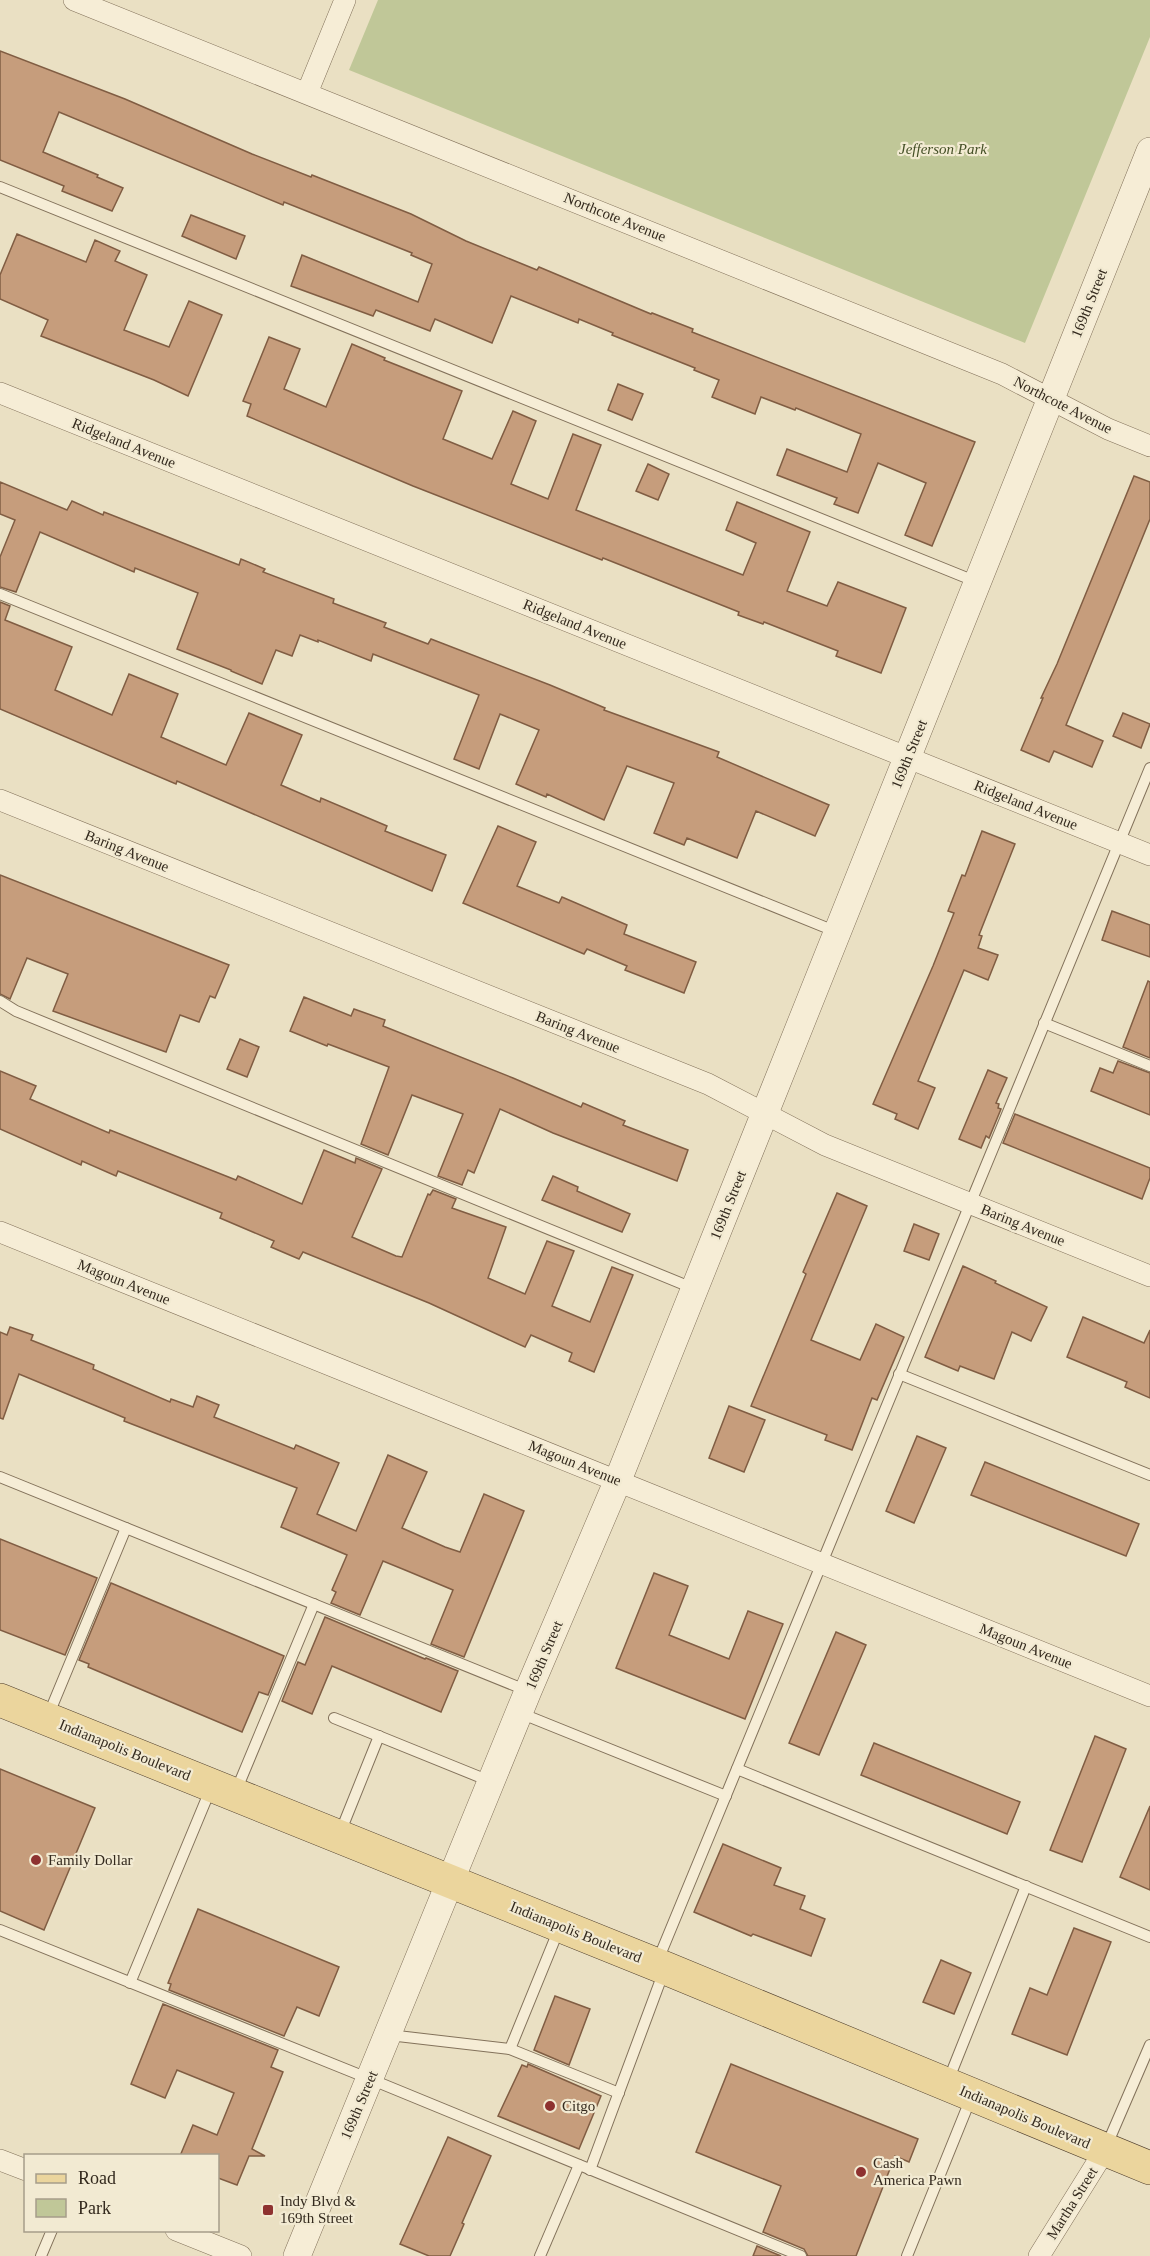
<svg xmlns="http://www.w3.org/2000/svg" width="1150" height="2256" font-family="Georgia,serif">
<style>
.green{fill:#c0c798}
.building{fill:#c69d7c;stroke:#805d43;stroke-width:1.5}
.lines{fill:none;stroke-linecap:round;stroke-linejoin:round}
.service-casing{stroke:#83725b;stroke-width:12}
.minor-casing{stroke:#83725b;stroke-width:22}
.tertiary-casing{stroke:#83725b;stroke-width:28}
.primary-casing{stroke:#51402f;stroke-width:34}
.service{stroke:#f6edd6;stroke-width:10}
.minor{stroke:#f6edd6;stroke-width:21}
.tertiary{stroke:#f6edd6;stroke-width:27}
.primary{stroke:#ebd59d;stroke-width:33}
.poi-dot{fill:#8e3230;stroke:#f2ead2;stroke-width:2}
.labels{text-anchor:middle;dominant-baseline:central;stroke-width:4.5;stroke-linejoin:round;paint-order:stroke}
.park-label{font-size:15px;font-style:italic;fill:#444f26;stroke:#f2ead2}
.street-label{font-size:15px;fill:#342a1e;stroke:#f2ead2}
.poi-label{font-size:15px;fill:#342a1e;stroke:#f2ead2;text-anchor:start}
</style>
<rect width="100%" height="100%" fill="#eae0c3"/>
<!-- green -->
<path class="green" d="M378 0H1150V37L1025 343 349 70Z"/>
<!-- building -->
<g class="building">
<path d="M0 51 125 99 252 154 311 177 312 175 411 214 466 241 537 270 539 267 651 314 652 313 693 329 692 332 975 442 932 546 905 535 926 483 878 463 858 513 834 504 837 498 777 475 787 449 847 472 861 434 796 408 795 410 761 397 755 414 712 397 719 380 694 370 695 368 612 335 613 333 579 319 578 323 511 296 492 343 435 319 430 331 376 310 373 316 291 286 302 255 418 302 432 264 411 255 412 253 284 202 283 205 59 112 43 152 98 175 97 177 123 188 112 211 62 191 64 186 0 160Z"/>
<path d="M191 215 245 236 236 259 182 236Z"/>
<path d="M17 234 86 262 95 240 120 251 115 261 147 275 124 330 169 347 189 301 222 315 188 396 154 380 41 336 48 320 0 299V275Z"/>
<path d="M269 337 300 349 284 389 326 407 352 344 385 358 384 360 462 391 443 439 492 459 513 411 536 421 511 484 548 499 573 434 601 445 576 510 743 575 756 543 726 530 737 502 810 532 787 591 827 606 838 582 906 608 881 673 836 656 838 651 764 622 763 624 738 615 739 612 603 558 602 560 413 486 247 416 251 404 243 401Z"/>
<path d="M618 384 643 394 632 420 608 410Z"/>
<path d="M648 464 669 474 658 500 636 491Z"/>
<path d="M1134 476 1150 482V519L1066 725 1103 741 1092 767 1054 751 1049 762 1021 750 1043 698H1041L1057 664Z"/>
<path d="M0 482 67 510 72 501 103 515 104 512 239 565 241 559 265 569 263 572 334 599 333 603 386 623 384 627 428 644 431 639 550 685 605 708 604 710 719 752 717 757 829 805 815 836 756 811 737 858 687 838 684 845 654 833 674 783 627 766 604 820 547 794 546 797 516 784 539 730 500 714 479 769 454 759 479 695 373 654 371 661 318 640V642L300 635 292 656 276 650 262 684 231 671V670L177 649 198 593 135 568 134 572 40 532 16 592 0 587V557L15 520 0 514Z"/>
<path d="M0 602 10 606 5 620 72 647 55 690 112 715 129 674 178 694 161 737 226 765 249 713 302 735 281 785 320 802 321 798 387 826 385 831 446 855 432 891 177 781 176 784 0 709Z"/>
<path d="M1123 713 1150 724 1141 748 1113 736Z"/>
<path d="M498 826 536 842 517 886 559 903 562 897 627 925 624 934 696 962 684 993 625 970 627 966 587 949 584 954 463 903Z"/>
<path d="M982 831 1015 844 979 935 982 936 978 948 998 955 988 980 964 970 918 1081 935 1088 918 1129 895 1119 897 1114 873 1104 933 966 954 913 948 911 962 875 965 876Z"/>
<path d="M0 875 229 965 215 998 210 996 199 1022 180 1015 166 1052 53 1011 68 974 27 958 10 999 0 994Z"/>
<path d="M1112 911 1150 925V957L1102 940Z"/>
<path d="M1148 981 1150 982V1058L1123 1047Z"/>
<path d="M304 997 351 1016 354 1009 385 1020 383 1026 513 1078 581 1107 583 1103 625 1121 623 1125 688 1150 677 1181 553 1133 500 1109 474 1173 468 1170 462 1185 438 1176 463 1114 412 1095 388 1155 361 1144 389 1067 328 1044 327 1046 290 1031Z"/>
<path d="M240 1039 259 1047 247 1077 227 1069Z"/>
<path d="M1118 1061 1150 1073V1115L1091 1091 1100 1068 1113 1073Z"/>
<path d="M988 1070 1007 1078 996 1103 999 1104 998 1108 1001 1109 989 1138 986 1136 981 1148 959 1139Z"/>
<path d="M0 1071 36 1086 30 1099 109 1133 110 1130 236 1180 238 1176 302 1204 324 1150 355 1163 356 1158 382 1169 352 1237 396 1256 402 1257 428 1194 430 1195 433 1190 456 1199 452 1208 506 1227 488 1278 525 1294 547 1241 574 1251 552 1306 590 1322 612 1267 633 1275 594 1372 569 1361 572 1353 531 1335 525 1347 429 1303 303 1252 299 1259 271 1247 274 1241 220 1218 222 1213 118 1171 116 1176 82 1161 81 1165 0 1129Z"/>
<path d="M1015 1114 1150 1168V1178L1142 1199 1003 1143Z"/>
<path d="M553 1176 578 1187 577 1191 630 1214 622 1232 542 1200Z"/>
<path d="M837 1193 867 1206 811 1340 860 1360 876 1324 904 1337 877 1400 872 1398 852 1450 825 1440 827 1435 751 1406 806 1274 803 1272Z"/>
<path d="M914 1224 939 1234 929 1260 904 1251Z"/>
<path d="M963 1266 996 1281 995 1283 1047 1307 1031 1341 1012 1332 994 1379 960 1366 958 1371 925 1357Z"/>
<path d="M1083 1317 1144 1343 1150 1330V1398L1125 1387 1127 1382 1067 1357Z"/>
<path d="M10 1327 33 1335 31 1340 94 1365 93 1369 170 1402 171 1399 193 1407 197 1396 219 1405 214 1417 294 1449 296 1445 339 1463 317 1514 356 1531 388 1455 427 1472 402 1528 445 1547 460 1552 484 1494 524 1511 464 1657 431 1644 453 1590 405 1570 383 1561 360 1615 331 1603 336 1592 332 1590 347 1555 281 1527 297 1488 124 1421 125 1418 19 1374 3 1419 0 1418V1332L7 1335Z"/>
<path d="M729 1406 765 1420 744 1472 709 1458Z"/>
<path d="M917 1436 946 1448 914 1523 886 1511Z"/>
<path d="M985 1462 1139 1524 1126 1556 971 1495Z"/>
<path d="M0 1539 97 1578 65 1655 0 1630Z"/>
<path d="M654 1573 688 1586 669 1635 729 1659 748 1611 783 1624 745 1719 616 1668Z"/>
<path d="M111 1583 284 1656 268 1695 259 1692 242 1732 88 1667 89 1664 79 1660Z"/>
<path d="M325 1617 425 1659 426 1658 458 1671 441 1712 332 1666 312 1714 282 1701 298 1662 305 1665Z"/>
<path d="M836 1632 866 1645 819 1755 789 1743Z"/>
<path d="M1095 1736 1126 1749 1082 1862 1050 1850Z"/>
<path d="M874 1743 1020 1802 1007 1834 861 1775Z"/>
<path d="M0 1769 95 1808 44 1930 0 1911Z"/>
<path d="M1150 1806V1890L1120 1877Z"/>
<path d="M723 1844 781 1868 774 1885 805 1896 800 1909 825 1919 811 1956 753 1934 751 1936 694 1912Z"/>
<path d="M198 1909 339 1967 319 2016 297 2007 284 2036 169 1990 171 1984 168 1983Z"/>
<path d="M1074 1928 1111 1942 1067 2055 1012 2034 1030 1988 1047 1995Z"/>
<path d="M941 1960 971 1973 954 2014 923 2002Z"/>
<path d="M555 1996 590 2009 569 2065 534 2050Z"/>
<path d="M163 2004 278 2050 271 2067 283 2072 252 2149 265 2156H249L237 2185 218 2178V2156H180L193 2125 217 2135 234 2093 177 2070 165 2098 131 2084Z"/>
<path d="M528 2064 601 2096 579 2149 498 2116 522 2065 527 2067Z"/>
<path d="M731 2064 918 2139 909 2162 895 2156 856 2256H808L804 2249 763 2232 781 2186 696 2152Z"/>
<path d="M448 2137 491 2156 462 2223 464 2224 450 2256H429L400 2244Z"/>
<path d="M757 2246 781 2256H753Z"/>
</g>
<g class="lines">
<defs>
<g id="service">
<path d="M0 187 977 582"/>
<path d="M0 594 837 932"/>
<path d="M0 1001 16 1011 695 1289"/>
<path d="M1044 1023 1150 1066"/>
<path d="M899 1374 1150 1475"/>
<path d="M0 1477 528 1691"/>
<path d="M520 1713 726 1796"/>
<path d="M48 1716 126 1528"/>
<path d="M334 1718 492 1782"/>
<path d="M737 1769 1150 1937"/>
<path d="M236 1791 314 1604"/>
<path d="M340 1833 379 1736"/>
<path d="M0 1930 370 2079 801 2256"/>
<path d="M658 1960 1150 768"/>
<path d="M130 1983 211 1788"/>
<path d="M389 2035 510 2049 619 2093"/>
<path d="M510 2049 559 1929"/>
<path d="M948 2081 1026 1886"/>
<path d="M1106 2147 1150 2045"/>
<path d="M590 2170 664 1971"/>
<path d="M41 2256 52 2230"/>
<path d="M540 2256 579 2165"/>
<path d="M907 2256 971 2098"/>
</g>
<g id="minor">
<path d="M74 0 1002 374 1108 429 1150 446"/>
<path d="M307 93 345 0"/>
<path d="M0 393 1150 855"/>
<path d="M0 800 708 1084 825 1145 1150 1276"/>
<path d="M0 1232 1150 1696"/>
<path d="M0 2160 26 2170"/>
<path d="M176 2230 241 2256"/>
<path d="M1039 2256 1105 2150"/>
</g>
<path id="tertiary" d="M297 2256 528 1691 618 1480 1150 151"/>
<path id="primary" d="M0 1700 665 1968 1150 2168"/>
</defs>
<!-- service casing -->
<use href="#service" class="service-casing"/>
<!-- minor casing -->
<use href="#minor" class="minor-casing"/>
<!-- tertiary casing -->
<use href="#tertiary" class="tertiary-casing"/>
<!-- primary casing -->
<use href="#primary" class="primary-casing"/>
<!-- service -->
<use href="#service" class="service"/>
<!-- minor -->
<use href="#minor" class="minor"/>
<!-- tertiary -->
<use href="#tertiary" class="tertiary"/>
<!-- primary -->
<use href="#primary" class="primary"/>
</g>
<!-- markers -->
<g class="poi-dot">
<circle cx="36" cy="1860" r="6"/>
<circle cx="550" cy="2106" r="6"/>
<circle cx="861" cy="2172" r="6"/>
<rect x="262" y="2204" width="12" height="12" rx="3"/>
</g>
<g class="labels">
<!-- park labels -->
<g class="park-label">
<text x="943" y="149">Jefferson Park</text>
</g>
<!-- street labels -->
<g class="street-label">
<text transform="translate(615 217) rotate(22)">Northcote Avenue</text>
<text transform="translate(1089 303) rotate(-68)">169th Street</text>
<text transform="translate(1063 405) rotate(27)">Northcote Avenue</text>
<text transform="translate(124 443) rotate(22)">Ridgeland Avenue</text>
<text transform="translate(575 624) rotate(22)">Ridgeland Avenue</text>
<text transform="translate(909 754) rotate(-68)">169th Street</text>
<text transform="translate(1026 805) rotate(22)">Ridgeland Avenue</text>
<text transform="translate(127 851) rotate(22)">Baring Avenue</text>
<text transform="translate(578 1032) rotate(22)">Baring Avenue</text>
<text transform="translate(728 1205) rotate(-68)">169th Street</text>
<text transform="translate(1023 1225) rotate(22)">Baring Avenue</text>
<text transform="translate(124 1282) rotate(22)">Magoun Avenue</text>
<text transform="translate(575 1463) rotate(22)">Magoun Avenue</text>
<text transform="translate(1026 1646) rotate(22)">Magoun Avenue</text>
<text transform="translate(544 1655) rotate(-67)">169th Street</text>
<text transform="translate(125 1750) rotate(22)">Indianapolis Boulevard</text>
<text transform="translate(576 1932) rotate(22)">Indianapolis Boulevard</text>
<text transform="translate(359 2105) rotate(-67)">169th Street</text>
<text transform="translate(1025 2117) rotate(23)">Indianapolis Boulevard</text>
<text transform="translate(1072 2203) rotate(-58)">Martha Street</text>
</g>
<!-- poi labels -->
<g class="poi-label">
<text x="48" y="1860">Family Dollar</text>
<text x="562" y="2106">Citgo</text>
<text x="873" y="2163">Cash<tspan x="873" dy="17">America Pawn</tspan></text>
<text x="280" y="2201">Indy Blvd &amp;<tspan x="280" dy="17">169th Street</tspan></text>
</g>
</g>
<!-- legend -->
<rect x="24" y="2154" width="195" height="78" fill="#f2ead2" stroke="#a69d8a" stroke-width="1.5"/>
<rect x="36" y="2174" width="30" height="9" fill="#ebd59d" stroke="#a69d8a" stroke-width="1.5"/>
<text x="78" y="2184" font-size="18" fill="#342a1e">Road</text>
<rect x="36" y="2199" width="30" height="18" fill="#c0c798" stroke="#a69d8a" stroke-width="1.5"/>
<text x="78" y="2214" font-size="18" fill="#342a1e">Park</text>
</svg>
